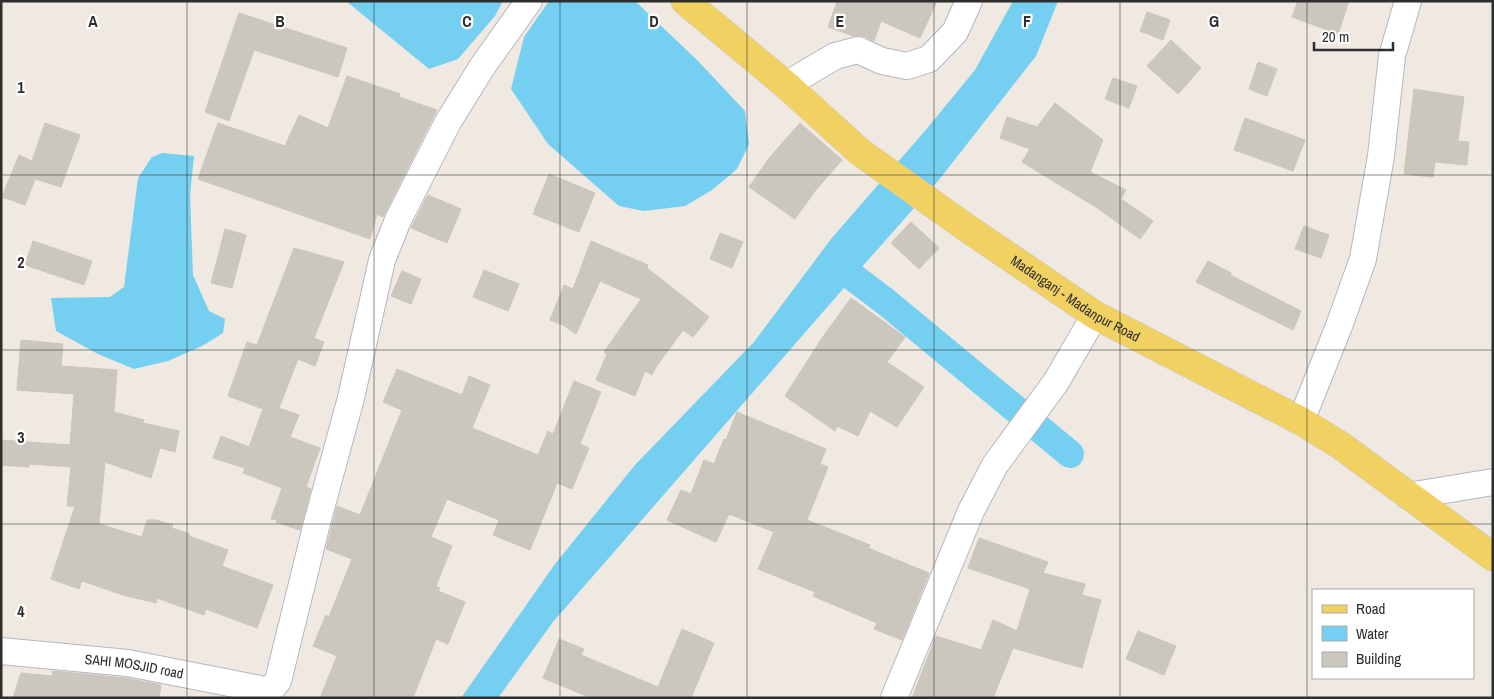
<svg xmlns="http://www.w3.org/2000/svg" width="1494" height="699" font-family="'Archivo Narrow',sans-serif">
<style>
.water{fill:#75cff0}
.lines{fill:none;stroke-linecap:round;stroke-linejoin:round}
.canal{stroke:#75cff0;stroke-width:28}
.building{fill:#cbc7bf;stroke:#cbc5ba}
.minor-casing{stroke:#b4b7c1;stroke-width:28}
.primary-casing{stroke:#c9c9c9;stroke-width:29}
.minor{stroke:#fff;stroke-width:26}
.primary{stroke:#f2d163;stroke-width:28}
.grid{fill:none;stroke:#2e2e2e;stroke-width:1;stroke-opacity:0.55}
.labels{text-anchor:middle;dominant-baseline:central;stroke-width:4.5;stroke-linejoin:round;paint-order:stroke}
.street-label{font-size:14px;fill:#2e2e2e;stroke:#fff}
.grid-label{font-size:16px;text-anchor:middle;font-weight:bold;fill:#2e2e2e;stroke:#fff;stroke-width:4.5;stroke-linejoin:round;paint-order:stroke}
</style>
<rect width="100%" height="100%" fill="#efe9e1"/>
<!-- water -->
<g class="water">
<path d="M346 1H503L495 16 458 59 429 69Z"/>
<path d="M549 1H635L698 61 745 111 749 144 737 169 712 190 685 206 644 211 619 206 548 144 511 89 524 37Z"/>
<path d="M1013 1H1058L1036 56 938 181 869 259 553 622 498 698H461L555 564 635 465 754 342 831 239 924 132 975 70Z"/>
<path d="M162 153 194 156 190 195 193 275 209 311 225 319 223 333 202 346 168 361 134 369 98 354 56 331 51 298 110 297 124 287 138 178 152 157Z"/>
</g>
<g class="lines">
<!-- canal -->
<path class="canal" d="M837 265 886 302 1070 454"/>
</g>
<!-- building -->
<g class="building">
<path d="M836 1H937L920 38 881 21 874 41 864 36H853L828 27 837 2Z"/>
<path d="M1298 1H1349L1338 34 1292 17Z"/>
<path d="M1147 12 1170 20 1163 40 1140 31Z"/>
<path d="M239 13 347 48 338 77 254 50 229 121 205 112Z"/>
<path d="M1171 40 1201 68 1178 94 1147 66Z"/>
<path d="M1258 62 1277 69 1267 96 1249 89Z"/>
<path d="M347 76 400 94 399 97 437 110 383 217 377 214 370 239 198 179 218 123 285 146 299 115 328 128Z"/>
<path d="M1113 78 1137 86 1129 108 1105 99Z"/>
<path d="M1414 89 1464 97 1458 141 1469 142 1467 165 1435 162 1433 177 1404 174Z"/>
<path d="M1055 103 1103 140 1090 172 1126 190 1121 199 1153 221 1140 239 1099 209 1022 162 1030 149 1000 138 1007 117 1037 127Z"/>
<path d="M1245 118 1305 140 1293 171 1234 150Z"/>
<path d="M45 123 80 135 61 187 35 179 25 205 2 197 19 155 32 161Z"/>
<path d="M800 123 842 160 815 191 795 219 749 187 770 157Z"/>
<path d="M549 174 595 193 579 232 533 214Z"/>
<path d="M428 195 461 209 447 243 411 228Z"/>
<path d="M911 222 939 248 919 269 891 243Z"/>
<path d="M1304 226 1329 235 1321 258 1295 249Z"/>
<path d="M225 229 246 235 232 288 211 283Z"/>
<path d="M720 233 743 242 732 268 710 259Z"/>
<path d="M33 241 92 261 84 285 25 265Z"/>
<path d="M591 241 648 265 647 268 709 317 693 337 683 330 656 367 652 375 645 371 635 396 596 380 607 354 604 352 641 299 600 281 576 334 563 325 550 320 564 285 573 289Z"/>
<path d="M294 248 344 262 314 338 324 342 315 366 298 359 279 408 299 415 290 437 320 448 306 487 311 489 300 530 276 522 277 520 271 519 282 488 243 473 245 468 213 458 221 436 249 447 263 409 228 396 247 342 257 345Z"/>
<path d="M1208 261 1231 273 1230 275 1301 311 1293 330 1196 282Z"/>
<path d="M484 270 519 284 508 311 473 297Z"/>
<path d="M402 271 421 279 411 304 391 296Z"/>
<path d="M851 298 905 337 887 362 924 387 897 427 870 411 858 436 837 426 835 431 785 396 822 338Z"/>
<path d="M21 340 63 344 61 366 117 370 114 412 144 420 143 423 179 431 175 452 160 448 151 478 105 462 99 524 142 537 147 520H156L173 525 172 528 190 534 189 536 228 550 222 566 273 585 257 628 206 609 204 615 157 598 156 603 123 595 82 581 79 589 51 579 75 506H67L71 467 29 464V467L1 465V440L70 445 74 394 17 390Z"/>
<path d="M397 369 462 395 469 376 490 385 472 428 538 455 548 431 553 434 574 381 601 392 580 444 589 448 572 489 557 483 530 550 493 535 499 520 447 499 431 537 452 546 436 586 440 588 438 591 465 602 448 644 436 639 413 698H320L337 656 313 646 326 615 329 617 352 559 326 549 337 506 360 515 402 410 383 402Z"/>
<path d="M737 412 826 449 820 464 828 467 807 520 870 545 868 548 929 573 902 640 874 629 877 623 813 596 815 592 758 569 774 532 729 514 716 542 667 520 681 490 691 494 704 460 714 464 724 439 726 440Z"/>
<path d="M979 538 1048 562 1043 573 1085 584 1082 595 1101 600 1082 668 1013 648 993 698H912L936 636 981 650 993 620 1017 631 1030 589 968 568Z"/>
<path d="M682 629 714 643 691 698H591L543 678 559 639 584 649 581 655 658 687Z"/>
<path d="M1138 631 1176 646 1164 675 1126 659Z"/>
<path d="M53 671 126 678 161 685 159 698H13L21 673 52 676Z"/>
</g>
<g class="lines">
<defs>
<g id="minor">
<path d="M786 85 835 56 858 50 882 61 907 66 929 59 955 32 969 1"/>
<path d="M1301 421 1339 326 1363 259 1381 156 1392 56 1408 1"/>
<path d="M1408 496 1493 482"/>
<path id="s1" d="M1 651 128 663 265 690 273 687 278 681 317 523 351 398 382 260 398 220 448 122 482 67 529 1"/>
<path d="M894 698 971 511 995 465 1056 382 1095 315"/>
</g>
<g id="primary">
<path id="s2" d="M685 1 786 85 860 152 964 226 1095 315 1301 421 1340 445 1493 557"/>
</g>
</defs>
<!-- minor casing -->
<use href="#minor" class="minor-casing"/>
<!-- primary casing -->
<use href="#primary" class="primary-casing"/>
<!-- minor -->
<use href="#minor" class="minor"/>
<!-- primary -->
<use href="#primary" class="primary"/>
</g>
<!-- grid -->
<path class="grid" d="M187 1V698M374 1V698M560 1V698M747 1V698M934 1V698M1120 1V698M1307 1V698M1 175H1493M1 350H1493M1 524H1493"/>
<g class="labels">
<!-- street labels -->
<g class="street-label">
<text stroke="none"><textPath href="#s2" startOffset="492">Madanganj - Madanpur Road</textPath></text>
<text stroke="none"><textPath href="#s1" startOffset="134">SAHI MOSJID road</textPath></text>
</g>
</g>
<g class="grid-label">
<text x="93" y="27">A</text>
<text x="280" y="27">B</text>
<text x="467" y="27">C</text>
<text x="654" y="27">D</text>
<text x="840" y="27">E</text>
<text x="1027" y="27">F</text>
<text x="1214" y="27">G</text>
<text x="21" y="93">1</text>
<text x="21" y="268">2</text>
<text x="21" y="443">3</text>
<text x="21" y="617">4</text>
</g>
<!-- border -->
<rect width="1494" height="699" fill="none" stroke="#2e2e2e" stroke-width="5"/>
<!-- legend -->
<rect x="1312" y="589" width="162" height="90" fill="#ffffff" stroke="#ababab"/>
<rect x="1322" y="605" width="25" height="8" fill="#f2d163" stroke="#ababab"/>
<text x="1356" y="614" font-size="15" fill="#2e2e2e">Road</text>
<rect x="1322" y="626" width="25" height="15" fill="#75cff0" stroke="#ababab"/>
<text x="1356" y="639" font-size="15" fill="#2e2e2e">Water</text>
<rect x="1322" y="652" width="25" height="15" fill="#cbc7bf" stroke="#ababab"/>
<text x="1356" y="664" font-size="15" fill="#2e2e2e">Building</text>
<!-- scale -->
<path d="M1314 42v8h79v-8" fill="none" stroke="#2e2e2e" stroke-width="2.5"/>
<text x="1322" y="42" font-size="15" fill="#2e2e2e" stroke="#ffffff" stroke-width="4" paint-order="stroke">20 m</text>
</svg>
